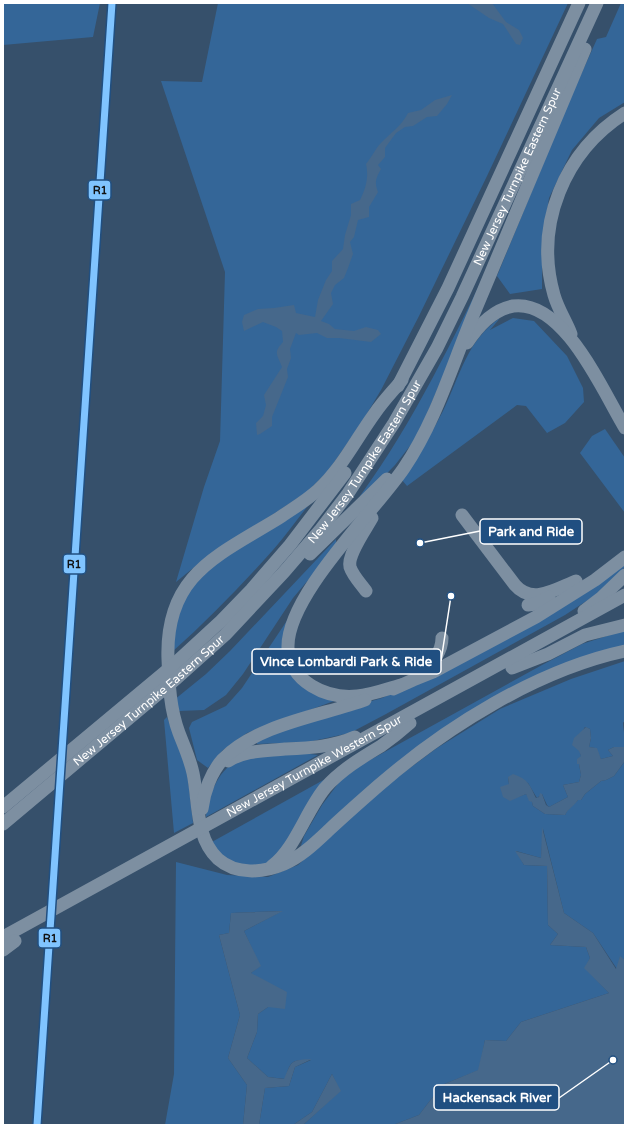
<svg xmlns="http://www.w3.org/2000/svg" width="628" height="1128" font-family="'Varela Round',sans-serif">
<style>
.green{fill:#346698}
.water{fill:#46688b}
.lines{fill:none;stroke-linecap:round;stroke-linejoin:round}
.highway{stroke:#7d8fa1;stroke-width:13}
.rail-1-casing{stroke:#204f81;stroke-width:10}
.rail-1{stroke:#80c4ff;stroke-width:7}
.labels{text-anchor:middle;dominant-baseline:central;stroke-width:4;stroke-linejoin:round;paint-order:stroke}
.street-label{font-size:12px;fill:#fff;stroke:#204f81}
.leader{fill:none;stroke:#fff;stroke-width:1.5}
.callout-dot{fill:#fff;stroke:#204f81;stroke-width:1.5}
.callout{fill:#204f81;stroke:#fff;stroke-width:1.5}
.callout-label{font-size:13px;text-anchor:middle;font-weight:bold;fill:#fff}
.line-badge{stroke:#204f81;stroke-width:1.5}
.pale-badge-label{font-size:11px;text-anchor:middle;font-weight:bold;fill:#111}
</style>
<rect width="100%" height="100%" fill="#36506b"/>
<!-- green -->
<g class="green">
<path d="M3 3H100L93 37 3 45Z"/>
<path d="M218 3H568L487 176 419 316 381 390 362 422 328 471 307 492 203 560 176 582 204 487 220 441 225 272 161 81 202 82Z"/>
<path d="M621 3H625V102L599 118 572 150 549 198 542 244V289L510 294 497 276 569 101 597 39 606 37Z"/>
<path d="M502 238 417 437 395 465 359 502 360 496C418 416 459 327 502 238Z"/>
<path d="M500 318 490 330 513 318 534 321 567 356 583 388 584 402 565 423 547 433 526 406 517 405 407 486 402 480C417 457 431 435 443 411 460 376 467 340 500 318Z"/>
<path d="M605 429 625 458V513L580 453 592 436Z"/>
<path d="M311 502C298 518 286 535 273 550 241 586 208 620 172 652V635L188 589 209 567Z"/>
<path d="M336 539V547L293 598 243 674 226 695 204 710 179 711 174 700 206 674 230 651Z"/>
<path d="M625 561V567L594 596 565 615 386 714 350 733 308 742 257 744V740L323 715 382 698 442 671Z"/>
<path d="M296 607 286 654 334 701 247 733 223 750 208 768 197 760 189 728 192 722 226 706 242 688Z"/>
<path d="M622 631H625V649L483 707 299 852 304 836 322 805 340 781 361 765 542 665 582 644Z"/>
<path d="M625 661V723L623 722C623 730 626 738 624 747H614L608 750 613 756 601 759 595 748 589 747 591 738 590 729 585 727C580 734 578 748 581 756L577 764H579L581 775 579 782 563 785 568 797 549 807 547 805 542 794 537 798 528 783 508 777 509 784 518 797 526 794 532 802 533 806 545 814 565 815 567 811 578 800H581L585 794 601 781 606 780 614 776 625 761V960L620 957 617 969 593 933 564 913 543 829 541 858 516 851 524 865 547 866 548 925 558 934 550 945 586 947 590 958 585 968 609 993 521 1022 506 1041 485 1040 479 1070 442 1085 419 1115 393 1125H303L340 1091 332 1074 312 1112 293 1125H259L265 1088 289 1086 295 1067 311 1060C291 1060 291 1060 285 1079L268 1077 247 1058 257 1032 258 1014 268 1007 251 973 260 966 244 931 282 911 231 913 229 933 219 935 240 1015 228 1058 247 1085 243 1125H165L174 1074 176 862 227 875 268 877 298 865 376 793 437 748 500 709 571 679Z"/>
<path d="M167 717 187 770 193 823 174 833 164 720Z"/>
<path d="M294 752 318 755 206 817C206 804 208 799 214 787 230 751 260 756 294 752Z"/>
<path d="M336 773 287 845 266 864 249 868 226 861 210 843Z"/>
</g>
<!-- water -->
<g class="water">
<path d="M467 3H492L506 22 519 30 523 38 520 45 516 44 503 24 489 18Z"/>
<path d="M452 95 447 104 437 116 427 117 413 126 405 127 396 133 385 148V157L378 165 381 169C376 178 374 182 378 192L369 207V217L358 220 354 237 350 242 353 254 348 268 344 278 335 285 331 293 333 304 321 321 329 324 335 329 354 331 366 327 378 330 381 334 371 342 339 338H327L317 333 299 335 296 333 290 349 291 358 287 369 288 377 272 417V426L260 434 257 435 256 423 263 416 266 405 264 395 282 367C277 354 273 353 283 342L282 331 276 327 263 322 244 331 242 322 244 315 258 309 274 308 294 305 296 313 315 317 318 300 326 280 332 271V261L343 249 345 235 351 215V204L360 200C366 188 369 177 366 164 372 157 375 149 381 143 391 132 401 127 408 113L421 110 435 100Z"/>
<path d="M586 727 590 729 591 738 589 747 597 748 601 759 613 756 608 750 614 747H624L625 745V761L614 776 606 780 601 781 585 794 581 800H578C573 807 568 809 565 815L545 814 533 806 532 802 529 801 526 794 510 801 503 797 500 787 509 784 508 777 513 774C528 779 530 785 536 798L539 797 540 793 542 794 546 805 549 807 568 797 563 785 579 782 581 775 579 764H577V759L581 756 579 751 572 745 574 738Z"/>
<path d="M542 827 564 913 593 933 616 969 620 956 625 960V1125H393L419 1115 442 1085 478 1070 485 1040 506 1041 521 1022 609 993 584 968 590 958 586 947 550 945 558 934 548 925 547 866 524 865 515 851 541 858Z"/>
<path d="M283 911 244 931 261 966 251 973 287 992 285 1009 268 1007 258 1014 257 1032 247 1058 268 1077 284 1079C292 1060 291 1060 312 1059L295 1067 289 1086 265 1088 259 1125H243L247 1085 228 1058 240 1015 219 935 229 933 231 913Z"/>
<path d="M332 1074 341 1091 303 1125H293L312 1112Z"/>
</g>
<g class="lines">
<!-- highway -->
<g class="highway">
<path d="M571 334C566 321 558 309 554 295 534 225 564 152 625 113"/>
<path d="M467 343C478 326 492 310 513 306 564 299 603 392 625 428"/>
<path d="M402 380C393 391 383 401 375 413 356 439 342 468 318 490 306 501 292 509 279 518 217 556 165 575 168 659 169 685 170 709 179 733 184 746 190 759 193 773 199 801 195 838 218 859 236 875 263 873 284 864 302 856 316 842 330 829 346 814 362 800 378 786 446 727 537 670 625 651"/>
<path d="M398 386 448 288 579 3"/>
<path d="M462 515 515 585C532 605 556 589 576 581"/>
<path d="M310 554 387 479"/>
<path d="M366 591C361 584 353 576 350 567 347 555 366 529 372 518"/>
<path d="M528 605 536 604 549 597"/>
<path d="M584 611 601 598 625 575"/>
<path d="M512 668 548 654 585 635 625 625"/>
<path d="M419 675C430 666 442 654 442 638"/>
<path d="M401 685C386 689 372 695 357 696 326 699 290 682 288 648 286 596 375 511 404 468 436 421 452 365 474 313 511 225 548 137 585 49"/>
<path d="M393 689 413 680 433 672 536 617 595 580 625 557"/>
<path d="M228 761C245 750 265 751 285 749 308 748 333 747 355 737"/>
<path d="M3 807 171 667 221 621 251 590 290 545 345 473"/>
<path d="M202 809C204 792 211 772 223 759 258 724 320 716 365 700"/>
<path id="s1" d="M3 824 177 678 225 635 284 572 321 529 347 495 394 423 437 348 462 297 597 3"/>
<path d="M272 866C295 849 306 811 325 788 341 770 361 758 381 746 391 739 401 731 410 723"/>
<path id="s2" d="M3 937 625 595"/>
<path d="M3 950 15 941"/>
</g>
<defs>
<path id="rail-1" d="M37 1125 112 3"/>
</defs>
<!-- rail-1 casing -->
<use href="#rail-1" class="rail-1-casing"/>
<!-- rail-1 -->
<use href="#rail-1" class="rail-1"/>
</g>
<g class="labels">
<!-- street labels -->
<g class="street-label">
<text stroke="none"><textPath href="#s1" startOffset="839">New Jersey Turnpike Eastern Spur</textPath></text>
<text stroke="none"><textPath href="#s1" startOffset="515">New Jersey Turnpike Eastern Spur</textPath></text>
<text stroke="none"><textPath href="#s1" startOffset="191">New Jersey Turnpike Eastern Spur</textPath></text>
<text stroke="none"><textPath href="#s2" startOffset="355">New Jersey Turnpike Western Spur</textPath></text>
</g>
</g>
<!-- callouts -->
<path class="leader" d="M420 543L480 531M451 596L441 661M613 1060L559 1098"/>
<g class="callout-dot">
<circle cx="420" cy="543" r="4"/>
<circle cx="451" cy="596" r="4"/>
<circle cx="613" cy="1060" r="4"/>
</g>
<g class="callout">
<rect x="480" y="519" width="102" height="25" rx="4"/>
<rect x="252" y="649" width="189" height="25" rx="4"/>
<rect x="434" y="1085" width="125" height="25" rx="4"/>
</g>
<g class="callout-label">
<text x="531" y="536">Park and Ride</text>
<text x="346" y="666">Vince Lombardi Park &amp; Ride</text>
<text x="497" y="1102">Hackensack River</text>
</g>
<g class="line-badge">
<rect x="88" y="180" width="23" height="20" rx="4" fill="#80c4ff"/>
<rect x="63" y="554" width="23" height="20" rx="4" fill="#80c4ff"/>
<rect x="38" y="928" width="23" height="20" rx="4" fill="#80c4ff"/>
</g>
<g class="pale-badge-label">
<text x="100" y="194">R1</text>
<text x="74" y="568">R1</text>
<text x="50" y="942">R1</text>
</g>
<!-- border -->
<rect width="628" height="1128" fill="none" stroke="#ffffff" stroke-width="8"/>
</svg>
